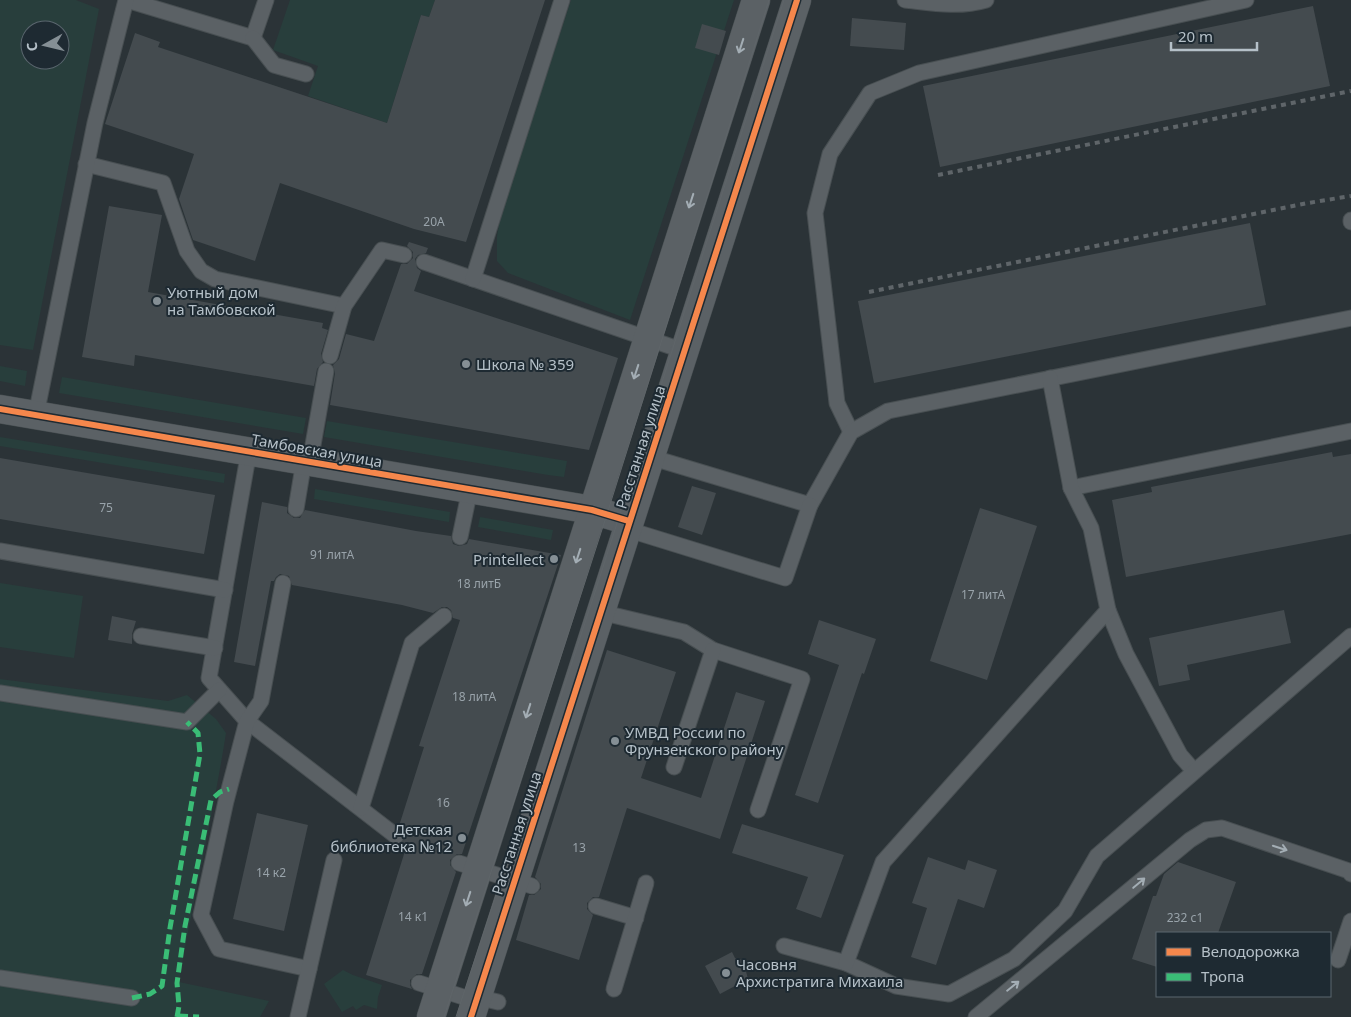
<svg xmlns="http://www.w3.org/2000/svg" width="1351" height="1017" font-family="'Noto Sans',sans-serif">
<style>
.green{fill:#283e3c;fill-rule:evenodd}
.building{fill:#444b4f}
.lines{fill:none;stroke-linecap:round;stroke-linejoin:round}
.service-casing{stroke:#484f52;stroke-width:17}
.minor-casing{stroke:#484f52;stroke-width:29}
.tertiary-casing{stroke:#484f52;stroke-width:29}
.service{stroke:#5b6165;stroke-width:15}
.minor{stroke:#5b6165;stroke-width:28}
.tertiary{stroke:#5b6165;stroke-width:28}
.tram{stroke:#5f6569;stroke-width:1}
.rail{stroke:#5f6569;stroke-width:4;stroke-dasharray:5 5;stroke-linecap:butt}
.quiet{stroke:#3abd76;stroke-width:5;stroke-dasharray:10 5;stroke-linecap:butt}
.cycleway-casing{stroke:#1e2a32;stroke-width:9}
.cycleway{stroke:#f5874c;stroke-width:6}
.oneway{stroke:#a3adb4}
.poi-dot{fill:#858f95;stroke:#1e2a32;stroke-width:2}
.labels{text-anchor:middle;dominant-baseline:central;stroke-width:4;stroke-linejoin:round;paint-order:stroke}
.number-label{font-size:12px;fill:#99a3aa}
.poi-label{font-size:15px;fill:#b5c0c8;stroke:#1e2a32;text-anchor:start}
.street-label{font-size:15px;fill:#b5c0c8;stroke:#1e2a32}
</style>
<rect width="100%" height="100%" fill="#2b3337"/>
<!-- green -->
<g class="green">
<path d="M0 0H76L99 9 33 350 0 345ZM30 30H60V60H30Z"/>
<path d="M290 0H435L429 17 421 15 387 123 308 96 318 66 273 50Z"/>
<path d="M571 0H734L630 320 508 273 497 261V237L500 217Z"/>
<path d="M0 366 27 371 25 386 0 381Z"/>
<path d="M62 377 306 418 303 434 59 393Z"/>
<path d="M327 421 567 461 564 477 548 475 324 437Z"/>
<path d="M0 437 225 474 224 483 0 446Z"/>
<path d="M315 489 450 512 449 522 314 499Z"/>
<path d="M480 517 553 530 551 540 478 527Z"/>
<path d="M0 583 83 596 74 658 0 647Z"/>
<path d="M0 679 168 701 187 695 216 719 226 733C213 816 193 899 179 982L269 1001 260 1017H0Z"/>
<path d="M343 970 353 975 382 985 378 997 377 1009 364 1005 356 1010 353 1006 342 1012 324 984Z"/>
</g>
<!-- building -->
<g class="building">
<path d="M435 0H545L466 242 414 229 280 183 255 261 193 240 179 199 194 154 105 124 135 33 160 42 158 47 387 123 421 15 429 17Z"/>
<path d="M1313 6 1330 86 940 167 923 86Z"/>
<path d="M852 18 906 23 904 50 850 46Z"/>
<path d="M702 24 726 31 719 55 695 48Z"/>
<path d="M109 206 162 215 148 292 323 323 322 328 328 330 321 354 323 362 317 369 314 386 135 355 134 366 82 357Z"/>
<path d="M1250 223 1266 305 874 383 858 301Z"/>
<path d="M409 242 428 248 426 253 418 255 415 259 417 268 421 271 414 291 618 358 589 450 330 405 335 373 333 365 339 359 346 334 374 341 401 264H407L413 258V252L407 246Z"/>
<path d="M1332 452 1333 457 1351 454V534L1126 577 1112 500 1152 492 1151 487Z"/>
<path d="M0 458 215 495 204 554 0 519Z"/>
<path d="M692 486 716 493 702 535 678 527Z"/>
<path d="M262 502 287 507V513L294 518H300L305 510 416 531 451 536 453 544 459 546 467 544 469 539 561 555 462 854H457L450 860V865L456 872 422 974H417L410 980V985L412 989 366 975 405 851 393 846V845L400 844 405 838 404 832 399 826 424 747 419 746 460 620 453 618 451 610 447 607H442L433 613 402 605 292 585 289 576 280 574 276 577 274 581H271L255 666 234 662Z"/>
<path d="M980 508 1037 526 987 680 930 661Z"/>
<path d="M1284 610 1291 643 1187 665 1190 680 1159 686 1149 638Z"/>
<path d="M112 616 136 621 132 634V644L108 640Z"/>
<path d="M819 620 876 639 864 674 862 673 818 803 795 795 839 665 808 654Z"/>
<path d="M607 650 676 672 641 778 701 798 736 692 765 701 720 839 627 808 599 897H593L587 903V909L593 915 579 960 516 940 529 895H534L541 889V884L535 877Z"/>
<path d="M257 813 308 825 284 931 233 919Z"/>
<path d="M742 824 844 855 821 918 796 909 808 877 732 853Z"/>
<path d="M928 857 965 870 968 860 997 870 984 908 958 899 936 965 911 957 927 908 912 903Z"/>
<path d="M1178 862 1236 882 1218 933H1157V967L1132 959 1153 896H1156L1164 874Z"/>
<path d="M732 952 735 958 743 960 748 979 720 994 705 966Z"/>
</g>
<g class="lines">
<defs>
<g id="service">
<path d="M127 0 253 38 266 0"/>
<path d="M905 0C932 3 959 8 986 0"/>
<path d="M253 38 274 65 306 74"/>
<path d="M86 164 163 183 187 251 201 271 215 279 344 306"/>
<path d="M1351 220V222"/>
<path d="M424 262 684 351"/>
<path d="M473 279 562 0"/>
<path d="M330 356 344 306 382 250 404 255"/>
<path d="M36 415 95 123 126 0"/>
<path d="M851 432 837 403 815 213 830 154 870 93 919 73 1246 0"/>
<path d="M249 451 209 678 247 721 396 836"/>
<path d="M650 457 810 505 851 432 888 411 1351 318"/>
<path d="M310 462 326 371"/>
<path d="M1071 488 1351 431"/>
<path d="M296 509 304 461"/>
<path d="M626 529 785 578 810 505"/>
<path d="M460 537 470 489"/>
<path d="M0 551 225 590"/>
<path d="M283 583 261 701 247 721 226 801 201 915 219 949 309 969"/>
<path d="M1108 610 1126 654 1180 755 1194 771"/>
<path d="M600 612 684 632 713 650 802 679 758 810"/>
<path d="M141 636 215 648"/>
<path d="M0 693 187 722 219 690"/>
<path d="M674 767 713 650"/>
<path d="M361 808 412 643 444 616"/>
<path d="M459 863 532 886"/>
<path d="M596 906 636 918"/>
<path d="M784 946 846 963 896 986 949 994 1014 959 1065 911 1097 856 1351 636"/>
<path d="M1338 960 1351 921"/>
<path d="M846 963 883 862 1108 610 1091 528 1071 488 1050 378"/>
<path d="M0 978 132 998"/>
<path d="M419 983 476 1001"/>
<path d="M614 989 646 883"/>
<path d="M477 997 498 1002"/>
<path d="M298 1017 334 860"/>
<path d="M976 1017 1190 840 1206 830 1222 828 1349 871 1351 874"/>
</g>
<g id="minor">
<path d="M0 409 592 510 629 521"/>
<path d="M431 1017 756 0"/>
</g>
<path id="tertiary" d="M471 1017 797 0"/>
</defs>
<!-- service casing -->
<use href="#service" class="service-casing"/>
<!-- minor casing -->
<use href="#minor" class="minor-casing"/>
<!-- tertiary casing -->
<use href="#tertiary" class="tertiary-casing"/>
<!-- service -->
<use href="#service" class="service"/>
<!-- minor -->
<use href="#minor" class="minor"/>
<!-- tertiary -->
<use href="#tertiary" class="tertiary"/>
<!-- tram -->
<g class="tram">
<path d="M444 1017 607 514 769 0"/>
<path d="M456 1017 596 589 784 0"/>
</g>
<!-- rail -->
<g class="rail">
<path d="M938 175 1351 91"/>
<path d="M869 292 1308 203 1351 196"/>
</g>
<!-- quiet -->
<g class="quiet">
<path d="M132 998 150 994 162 986 170 928 200 754 198 733 187 722"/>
<path d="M178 1016 199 1017"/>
<path d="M177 1017 179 1006 177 983 185 926 211 800 220 792 229 789"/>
</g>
<defs>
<g id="cycleway">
<path d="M0 409 592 510 629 521"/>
<path d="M471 1017 797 0"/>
</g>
</defs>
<!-- cycleway casing -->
<use href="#cycleway" class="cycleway-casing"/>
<!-- cycleway -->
<use href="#cycleway" class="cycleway"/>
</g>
<!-- one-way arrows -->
<defs><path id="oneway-shaft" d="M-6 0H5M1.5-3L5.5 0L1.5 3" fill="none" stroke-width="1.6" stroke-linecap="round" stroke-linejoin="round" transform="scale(1.25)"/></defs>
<g class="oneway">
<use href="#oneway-shaft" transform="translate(741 46) rotate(108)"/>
<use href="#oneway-shaft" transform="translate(691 201) rotate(108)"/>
<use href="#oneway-shaft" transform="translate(636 372) rotate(108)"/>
<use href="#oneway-shaft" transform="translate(578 556) rotate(108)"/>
<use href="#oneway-shaft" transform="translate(528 711) rotate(108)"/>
<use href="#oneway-shaft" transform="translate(1280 848) rotate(18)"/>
<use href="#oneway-shaft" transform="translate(1139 883) rotate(-40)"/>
<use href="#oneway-shaft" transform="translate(468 899) rotate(108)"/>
<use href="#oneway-shaft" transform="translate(1013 986) rotate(-39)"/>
</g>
<!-- markers -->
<g class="poi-dot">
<circle cx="157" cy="301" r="5"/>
<circle cx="466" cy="364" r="5"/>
<circle cx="554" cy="559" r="5"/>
<circle cx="615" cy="741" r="5"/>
<circle cx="462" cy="838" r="5"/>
<circle cx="726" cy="973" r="5"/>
</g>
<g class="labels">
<!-- number labels -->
<g class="number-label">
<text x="434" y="221">20А</text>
<text x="106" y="507">75</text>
<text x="332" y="554">91 литА</text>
<text x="479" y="583">18 литБ</text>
<text x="983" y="594">17 литА</text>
<text x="474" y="696">18 литА</text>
<text x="443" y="802">16</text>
<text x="579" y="847">13</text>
<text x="271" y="872">14 к2</text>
<text x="413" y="916">14 к1</text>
<text x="1185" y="917">232 с1</text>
</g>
<!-- poi labels -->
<g class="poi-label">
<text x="167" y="292">Уютный дом<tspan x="167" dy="17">на Тамбовской</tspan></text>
<text x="476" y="364">Школа № 359</text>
<text x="544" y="559" text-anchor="end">Printellect</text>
<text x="625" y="732">УМВД России по<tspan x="625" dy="17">Фрунзенского району</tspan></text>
<text x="452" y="829" text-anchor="end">Детская<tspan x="452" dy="17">библиотека №12</tspan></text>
<text x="736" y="964">Часовня<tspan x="736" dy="17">Архистратига Михаила</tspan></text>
</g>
<!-- street labels -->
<g class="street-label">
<text transform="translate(640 447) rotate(-72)">Расстанная улица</text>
<text transform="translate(317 450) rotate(10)">Тамбовская улица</text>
<text transform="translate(516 833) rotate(-72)">Расстанная улица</text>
</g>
</g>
<!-- legend -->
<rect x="1156" y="932" width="175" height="65" fill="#1e2a32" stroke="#5a666e"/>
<rect x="1166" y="948" width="25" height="8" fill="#f5874c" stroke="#5a666e"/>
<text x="1201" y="957" font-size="15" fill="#b5c0c8">Велодорожка</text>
<rect x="1166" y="973" width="25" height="8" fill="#3abd76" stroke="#5a666e"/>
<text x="1201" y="982" font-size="15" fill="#b5c0c8">Тропа</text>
<!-- north arrow -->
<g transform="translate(45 45) rotate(262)"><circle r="24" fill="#1e2a32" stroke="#5a666e"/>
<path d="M0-4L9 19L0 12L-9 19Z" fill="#858f95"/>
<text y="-8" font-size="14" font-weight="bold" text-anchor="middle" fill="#b5c0c8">С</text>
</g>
<!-- scale -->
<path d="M1171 42v8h86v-8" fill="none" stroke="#b5c0c8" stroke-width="2.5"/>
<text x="1178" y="42" font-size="15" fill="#b5c0c8" stroke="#1e2a32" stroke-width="4" paint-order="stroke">20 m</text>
</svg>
